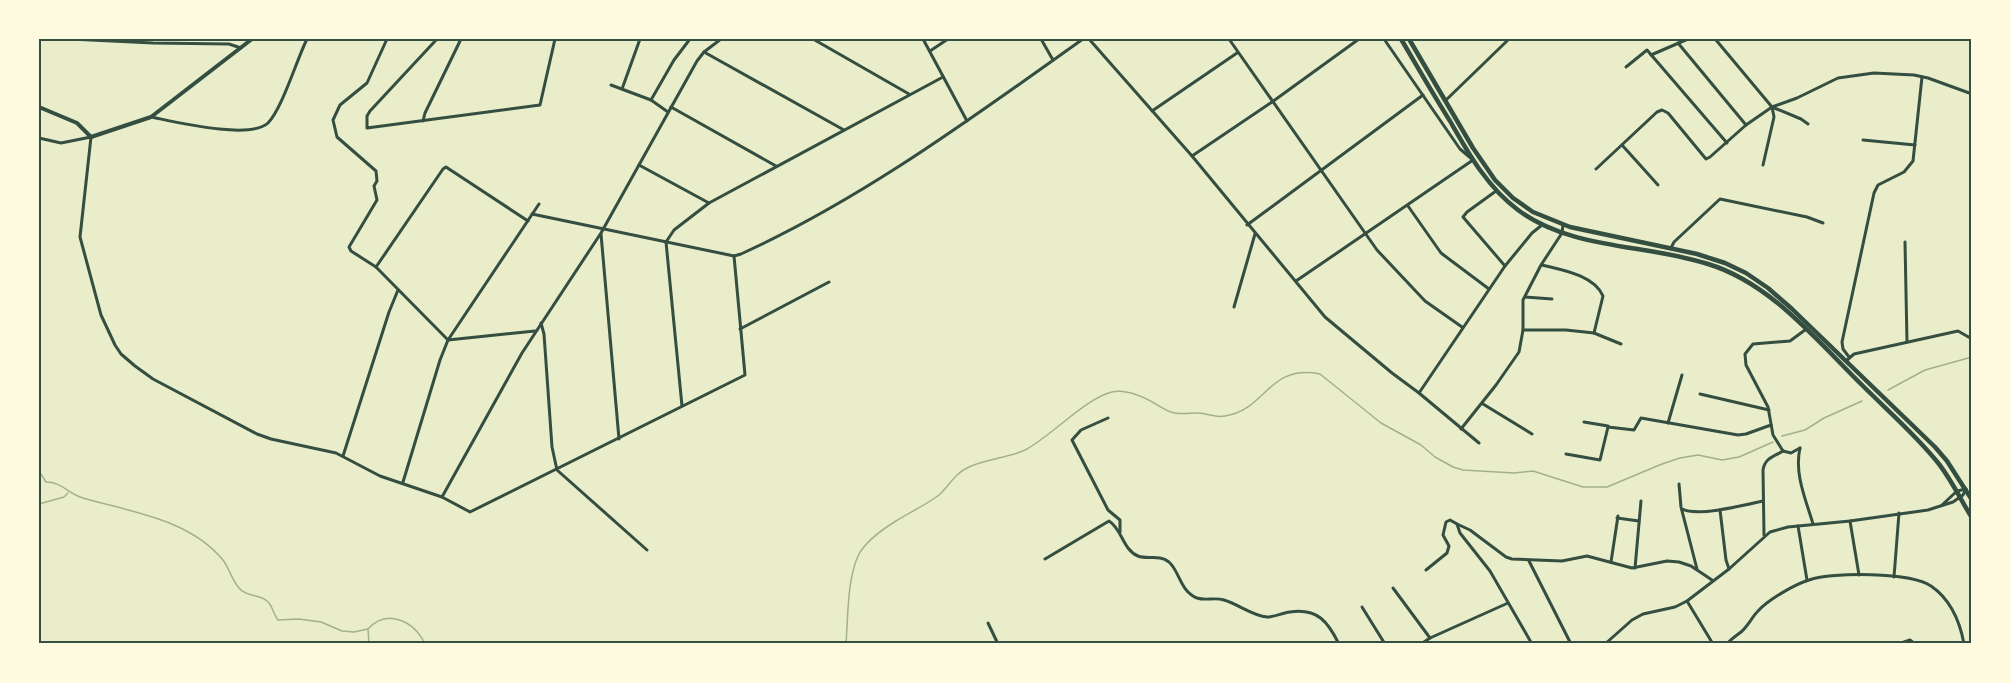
<svg xmlns="http://www.w3.org/2000/svg" width="2011" height="683" font-family="Rubik,sans-serif">
<style>
.lines{fill:none;stroke-linecap:round;stroke-linejoin:round}
.stream{stroke:#a3b18a;stroke-width:1.5}
.minor{stroke:#344e41;stroke-width:3}
.tertiary{stroke:#344e41;stroke-width:4}
.primary{stroke:#344e41;stroke-width:4.5}
.neatline{fill:none;stroke:#344e41;stroke-width:2}
</style>
<rect width="100%" height="100%" fill="#e9edc9"/>
<g class="lines">
<!-- stream -->
<g class="stream">
<path d="M1888 390 1925 370 1972 357"/>
<path d="M1782 436 1805 430 1824 418 1862 401"/>
<path d="M39 471 46 482C62 482 67 493 83 498 131 512 189 519 223 560 229 568 232 580 239 588 246 597 259 594 267 601 273 606 273 614 278 620L299 619 321 622 342 631 354 632 368 629"/>
<path d="M39 504 64 497 68 493"/>
<path d="M369 644 368 629C387 608 414 621 425 644"/>
<path d="M846 644C848 618 847 578 859 554 867 540 883 529 896 521 910 512 926 505 939 495 949 486 955 473 969 467 986 459 1008 458 1025 450 1052 436 1084 399 1112 392 1127 389 1146 398 1159 406 1163 408 1166 411 1171 412 1180 415 1189 413 1198 413 1207 413 1215 418 1225 416 1266 410 1268 364 1320 374L1381 423 1421 445 1435 457 1453 467 1463 470 1514 473 1533 471 1583 487H1607L1662 464 1680 458 1698 455 1722 460 1739 457 1773 442"/>
</g>
<!-- minor -->
<g class="minor">
<path d="M70 39 153 43 229 44 241 48"/>
<path d="M437 39 370 111 367 116V128L540 105 555 39"/>
<path d="M813 39 909 94"/>
<path d="M923 39 967 121"/>
<path d="M1041 39 1053 60"/>
<path d="M1089 39 1192 156 1325 317 1392 373 1419 393 1479 443"/>
<path d="M1229 39 1377 250 1425 301 1462 327"/>
<path d="M1716 40 1772 107 1801 119 1808 124"/>
<path d="M1678 43 1746 125"/>
<path d="M930 51 948 39"/>
<path d="M704 52 844 130"/>
<path d="M1651 55 1688 39"/>
<path d="M1626 67 1647 50 1727 143"/>
<path d="M611 85 651 100 668 112"/>
<path d="M622 89 640 39"/>
<path d="M651 100 674 60 690 39"/>
<path d="M1445 101 1509 39"/>
<path d="M671 107 776 166"/>
<path d="M1152 111 1237 53"/>
<path d="M151 117C176 122 250 140 268 123 282 109 297 59 307 39"/>
<path d="M423 121 425 113 461 39"/>
<path d="M39 138 61 143 91 137 80 237 101 315 115 345 121 354 135 366 153 379 257 434 271 439 336 453 380 476 442 497 522 353 601 233 697 61 704 52 721 39"/>
<path d="M1863 140 1915 145"/>
<path d="M1622 145 1658 185"/>
<path d="M1192 156 1272 102 1359 39"/>
<path d="M639 165 709 203"/>
<path d="M1763 165 1774 117 1772 107"/>
<path d="M1596 169 1657 112 1662 110 1668 113 1706 159 1710 157 1746 125 1772 107 1797 98 1838 78 1874 73 1914 75 1928 78 1972 94"/>
<path d="M1496 191 1467 212 1463 217 1505 266"/>
<path d="M1408 206 1441 253 1489 289"/>
<path d="M532 214 734 256 741 254C864 198 973 117 1083 39"/>
<path d="M528 221 446 167 443 169 376 267 448 340 535 331"/>
<path d="M1247 225 1423 95"/>
<path d="M601 234 619 439"/>
<path d="M1905 242 1907 342"/>
<path d="M1671 248 1674 242 1720 199 1807 217 1823 223"/>
<path d="M1542 265C1562 270 1594 275 1603 296L1594 333"/>
<path d="M376 267 351 251 349 247 377 200 374 186 377 181 376 171 337 137 333 120 340 105 367 83 387 39"/>
<path d="M1296 281 1473 160 1460 149 1384 39"/>
<path d="M1525 297 1552 299"/>
<path d="M1234 307 1255 234"/>
<path d="M541 323 544 334 552 447 557 470 647 550"/>
<path d="M740 329 829 282"/>
<path d="M1523 330H1566L1594 333 1621 344"/>
<path d="M1849 357 1843 349 1842 342 1874 193 1878 185 1904 172 1913 161 1922 77"/>
<path d="M1846 361 1854 354 1958 331 1972 339"/>
<path d="M1419 393 1505 266 1532 233 1542 225"/>
<path d="M1700 394 1769 410"/>
<path d="M1483 404 1532 434"/>
<path d="M682 406 666 242 674 230 709 203 943 77"/>
<path d="M1108 418 1081 430 1072 440 1108 510 1120 520V532"/>
<path d="M1584 422 1608 426"/>
<path d="M1668 423 1682 375"/>
<path d="M1461 429 1496 385 1519 352 1523 330V300L1541 265 1562 233 1563 225"/>
<path d="M1800 448C1794 474 1806 500 1813 524"/>
<path d="M1783 451 1773 435 1768 407 1746 365 1745 354 1753 344 1790 341 1805 330"/>
<path d="M1783 451 1791 453 1800 448"/>
<path d="M1566 454 1600 460 1608 427 1634 430 1641 418 1738 435 1746 434 1771 425"/>
<path d="M343 456 389 312 398 290"/>
<path d="M403 482 440 360 448 340 539 204"/>
<path d="M1679 484 1681 507 1697 569"/>
<path d="M442 497 470 512 745 375 734 256"/>
<path d="M1942 505 1957 491 1966 489"/>
<path d="M1682 509C1698 517 1745 505 1763 501"/>
<path d="M1720 510 1726 560 1729 569"/>
<path d="M1617 518 1639 521"/>
<path d="M1850 521 1859 575"/>
<path d="M1457 524 1470 530 1506 557 1512 559 1562 561 1587 556 1632 568 1667 561 1679 562 1691 566 1712 580"/>
<path d="M1798 526 1807 580"/>
<path d="M1764 535 1763 470C1765 458 1773 457 1783 451"/>
<path d="M1045 559 1109 521C1122 529 1123 550 1138 556 1148 560 1159 554 1169 562 1180 572 1180 591 1197 598 1206 601 1215 597 1224 600 1238 604 1253 616 1267 617 1275 617 1282 613 1290 612 1318 608 1328 622 1339 644"/>
<path d="M1529 561 1571 644"/>
<path d="M1611 562 1618 516"/>
<path d="M1635 568 1641 501"/>
<path d="M1426 570 1447 553 1449 546 1443 535 1446 522 1450 520 1457 524 1460 533 1490 571 1532 644"/>
<path d="M1894 577 1899 513"/>
<path d="M1393 588 1430 638"/>
<path d="M1687 601 1713 644"/>
<path d="M1362 607 1385 644"/>
<path d="M988 623 998 644"/>
<path d="M1421 644 1430 638 1508 603"/>
<path d="M1605 644 1632 620 1643 614 1675 607 1687 601 1729 569 1770 532 1788 527 1850 521 1928 510 1953 502 1963 495 1966 489"/>
<path d="M1727 644C1731 639 1736 636 1741 632 1748 626 1752 617 1758 611 1768 600 1795 584 1809 580 1832 572 1911 572 1931 586 1950 599 1960 622 1964 644"/>
<path d="M1898 644 1910 640 1915 644"/>
</g>
<!-- tertiary -->
<path class="tertiary" d="M39 107 77 123 91 137 151 117 252 39"/>
<!-- primary -->
<g class="primary">
<path d="M1401 39C1417 66 1433 94 1450 121 1469 154 1487 187 1518 210 1572 250 1646 244 1708 264 1771 283 1817 341 1863 386 1888 411 1917 436 1939 464 1952 481 1961 500 1972 518"/>
<path d="M1409 39 1473 148 1495 180 1513 198 1533 212 1570 227 1697 254 1725 263 1746 273 1768 288 1791 308 1935 447 1947 461 1972 500"/>
</g>
</g>
<!-- border -->
<rect width="2011" height="683" fill="none" stroke="#fefae0" stroke-width="81"/>
<rect x="40" y="40" width="1930" height="602" class="neatline"/>
</svg>
